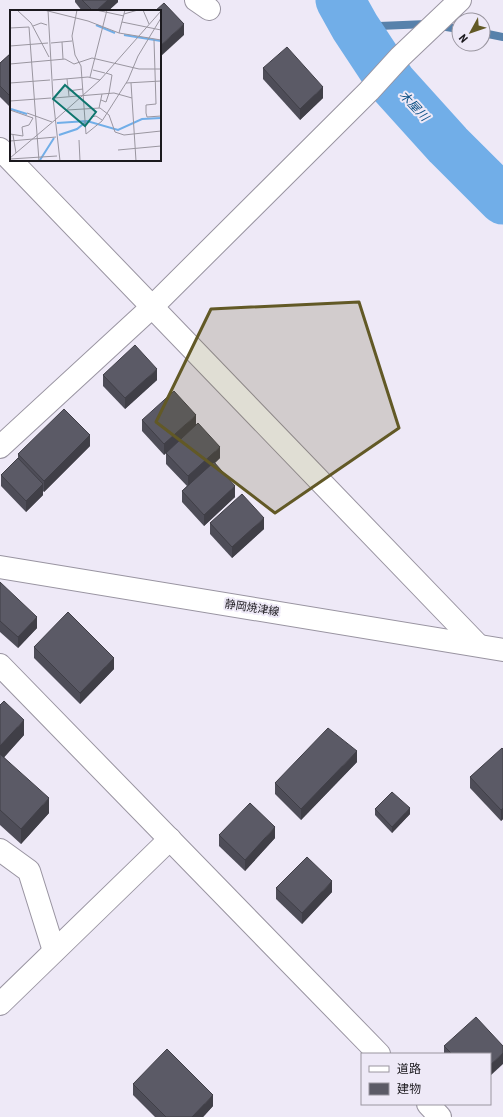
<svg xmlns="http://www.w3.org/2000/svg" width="503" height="1117" font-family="'Roboto Condensed','Noto Sans JP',sans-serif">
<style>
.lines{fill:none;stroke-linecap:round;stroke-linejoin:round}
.stream{stroke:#5781ab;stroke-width:8}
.river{stroke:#71aee8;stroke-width:49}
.minor-casing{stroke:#9994a1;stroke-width:24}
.secondary-casing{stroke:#9994a1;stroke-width:24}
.minor{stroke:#fff;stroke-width:22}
.secondary{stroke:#fff;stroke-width:22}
.wall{fill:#4e4d58}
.shaded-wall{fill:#403f47}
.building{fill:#5b5a66;stroke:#403f47}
.marked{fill:#625926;fill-opacity:0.2;stroke:#625926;stroke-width:3;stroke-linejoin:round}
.labels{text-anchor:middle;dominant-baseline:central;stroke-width:4;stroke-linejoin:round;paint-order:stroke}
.street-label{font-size:11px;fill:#1b191e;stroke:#eee9f7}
.water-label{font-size:12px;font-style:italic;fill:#0b5085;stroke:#eee9f7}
.inset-river{fill:none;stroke:#71aee8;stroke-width:2}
.inset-road{fill:none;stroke:#9a96a0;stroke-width:1}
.view{fill:#0f766e;fill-opacity:0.15;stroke:#0f766e;stroke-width:2}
.inset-edge{fill:none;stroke:#1b191e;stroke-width:2}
</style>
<rect width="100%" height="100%" fill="#eee9f7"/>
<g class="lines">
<!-- stream -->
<g class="stream">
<path d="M355 27 427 24 459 29"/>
<path d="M483 33 503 37"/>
</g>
<!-- river -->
<path class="river" d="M340 0 355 27 392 83 448 145 503 200"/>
<defs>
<g id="minor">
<path d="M196 0 209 9"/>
<path d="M0 149 478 645"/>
<path d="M0 447 152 307 369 91 400 57 460 0"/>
<path d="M0 665 379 1054"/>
<path d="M0 850 29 871 54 951"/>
<path d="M0 1004 170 839"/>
<path d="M428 1104 440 1117"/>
</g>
<path id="secondary" d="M0 567 503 650"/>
</defs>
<!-- minor casing -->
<use href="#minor" class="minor-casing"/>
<!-- secondary casing -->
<use href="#secondary" class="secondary-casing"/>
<!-- minor -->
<use href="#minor" class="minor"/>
<!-- secondary -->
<use href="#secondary" class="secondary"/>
</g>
<!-- wall -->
<g class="wall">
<path d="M75 0H118V2L108 11H82L75 2Z"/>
<path d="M11 53 9 106 0 97V63Z"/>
<path d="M263 68 323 98 300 120 263 79Z"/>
<path d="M103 375 157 380 125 409 103 386Z"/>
<path d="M142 420 196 425 220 458 215 463 235 497 204 526 182 502V491L187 486 166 464V453L164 455 142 431Z"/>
<path d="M90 446 44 492 43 491V495L26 512 1 486V475L18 459V454Z"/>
<path d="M210 523 264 529 232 558 210 534Z"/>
<path d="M0 582 37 628 18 648 0 632Z"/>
<path d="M34 647 114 669 80 704 34 658Z"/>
<path d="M0 705 24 735 4 757 49 813 21 844 0 825Z"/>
<path d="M503 749V819L501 821 470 788V777Z"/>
<path d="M357 762 301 820 275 794V783Z"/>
<path d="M375 809 410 814 392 833 375 815Z"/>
<path d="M219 835 275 838 245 871 219 846Z"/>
<path d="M276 888 332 892 302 924 276 899Z"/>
<path d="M444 1046 490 1054H444Z"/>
<path d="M133 1084 213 1106 203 1117H155L133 1095Z"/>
</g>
<!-- shaded-wall -->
<g class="shaded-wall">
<path d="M108 0H118V2L108 11H96Z"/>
<path d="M184 24V35L160 57V46Z"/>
<path d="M323 87V98L300 120V109Z"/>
<path d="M11 93V104L9 106V95Z"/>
<path d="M157 369V380L125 409V398Z"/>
<path d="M196 415V426L164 455V444Z"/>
<path d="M90 435V446L44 492V481Z"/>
<path d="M220 447V458L188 487V476Z"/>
<path d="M43 484V495L26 512V501Z"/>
<path d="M235 486V497L204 526V515Z"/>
<path d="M264 518V529L232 558V547Z"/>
<path d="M37 617V628L18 648V637Z"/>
<path d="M114 658V669L80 704V693Z"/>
<path d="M24 720V735L0 762V746Z"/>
<path d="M357 751V762L301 820V809Z"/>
<path d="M49 798V813L21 844V829Z"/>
<path d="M410 808V814L392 833V827Z"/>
<path d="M503 808V819L501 821V810Z"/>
<path d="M275 827V838L245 871V860Z"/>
<path d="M332 881V892L302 924V913Z"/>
<path d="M503 1053V1064L490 1076V1065Z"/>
<path d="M213 1095V1106L203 1117H192Z"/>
</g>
<!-- building -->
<g class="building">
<path d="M82 0H108L96 11H93Z"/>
<path d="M164 3 184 24 160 46V11H155Z"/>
<path d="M287 47 323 87 300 109 263 68Z"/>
<path d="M11 53V93L9 95 0 86V63Z"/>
<path d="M135 345 157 369 125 398 103 375Z"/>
<path d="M174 391 196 415 164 444 142 420Z"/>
<path d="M64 409 90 435 44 481 18 454Z"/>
<path d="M198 423 220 447 188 476 166 453Z"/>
<path d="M18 458 43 484 26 501 1 475Z"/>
<path d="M214 462 235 486 204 515 182 491Z"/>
<path d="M242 494 264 518 232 547 210 523Z"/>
<path d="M0 582 37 617 18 637 0 621Z"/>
<path d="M68 612 114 658 80 693 34 647Z"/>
<path d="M4 701 24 720 0 746V705Z"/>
<path d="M328 728 357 751 301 809 275 783Z"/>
<path d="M502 748 503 749V808L501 810 470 777Z"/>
<path d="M0 754 49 798 21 829 0 810Z"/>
<path d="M392 792 410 808 392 827 375 809Z"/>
<path d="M250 803 275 827 245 860 219 835Z"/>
<path d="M307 857 332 881 302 913 276 888Z"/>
<path d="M476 1017 503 1046V1053L490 1065V1054H452L444 1046Z"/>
<path d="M167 1049 213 1095 192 1117H166L133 1084Z"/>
</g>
<!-- marked area -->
<path class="marked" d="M359 302 399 428 275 513 156 422 211 309Z"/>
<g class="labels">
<!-- street labels -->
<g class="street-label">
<text transform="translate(252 608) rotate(9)">静岡焼津線</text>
</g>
<!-- water labels -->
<g class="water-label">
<text transform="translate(414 106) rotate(47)">木屋川</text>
</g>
</g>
<!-- overview -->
<g transform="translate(10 10)">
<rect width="151" height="151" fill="#eee9f7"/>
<path class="inset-river" d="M86 15 105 23M114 25 151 31M1 99 17 104M47 113 77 111 108 120 132 109 151 108M49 125 67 119 77 111M30 150 44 128"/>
<path class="inset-road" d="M7 0 21 13 39 47M34 0 78 11 109 23 151 30M38 0 43 88 50 151M67 0 62 26 65 45 71 56 76 124 92 111 118 70 128 46 151 8M86 0 114 6M133 0 139 14M114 4 128 0M112 12 151 20M23 16 31 13 37 15M19 17 23 71M0 18 19 17M109 23 115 0M144 30 146 94 136 95V103L137 107 151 106M52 32 53 49M41 33 62 31M0 36 38 33M0 54 55 49 64 54 82 48 129 59H151M83 60 95 63M96 63 102 65 99 83M80 67 97 0M57 69 59 86M43 70 78 67 90 70M23 71 29 151M0 73 40 70M116 73 151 71M121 73 126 151M58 81 73 79M44 88 104 83 122 88M91 90 96 92 99 83M0 91 41 88M89 98 92 84M0 100 23 108M57 100 90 98 99 105 105 122 114 125 151 121M17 103 42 112M81 107 86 106 92 110M45 110 90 70 151 1M0 124 13 126 12 117 19 115 23 108M3 125 6 143M69 130 70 151M0 131 46 127M108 140 151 136M0 148 45 110M0 149 47 146"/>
<path class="view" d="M55 75 86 102 75 116 43 89Z"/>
<rect width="151" height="151" class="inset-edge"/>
</g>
<!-- legend -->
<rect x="361" y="1053" width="130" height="52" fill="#eee9f7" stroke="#9a96a0"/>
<rect x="369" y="1066" width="20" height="6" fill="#ffffff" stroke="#9a96a0"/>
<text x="397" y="1073" font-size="12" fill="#1b191e">道路</text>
<rect x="369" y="1083" width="20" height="12" fill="#5b5a66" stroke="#9a96a0"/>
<text x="397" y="1093" font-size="12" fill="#1b191e">建物</text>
<!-- north arrow -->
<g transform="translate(471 32) rotate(230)"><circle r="19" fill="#eee9f7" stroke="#9a96a0"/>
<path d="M0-3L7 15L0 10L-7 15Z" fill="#625926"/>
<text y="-6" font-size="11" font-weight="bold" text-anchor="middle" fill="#1b191e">N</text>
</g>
</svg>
